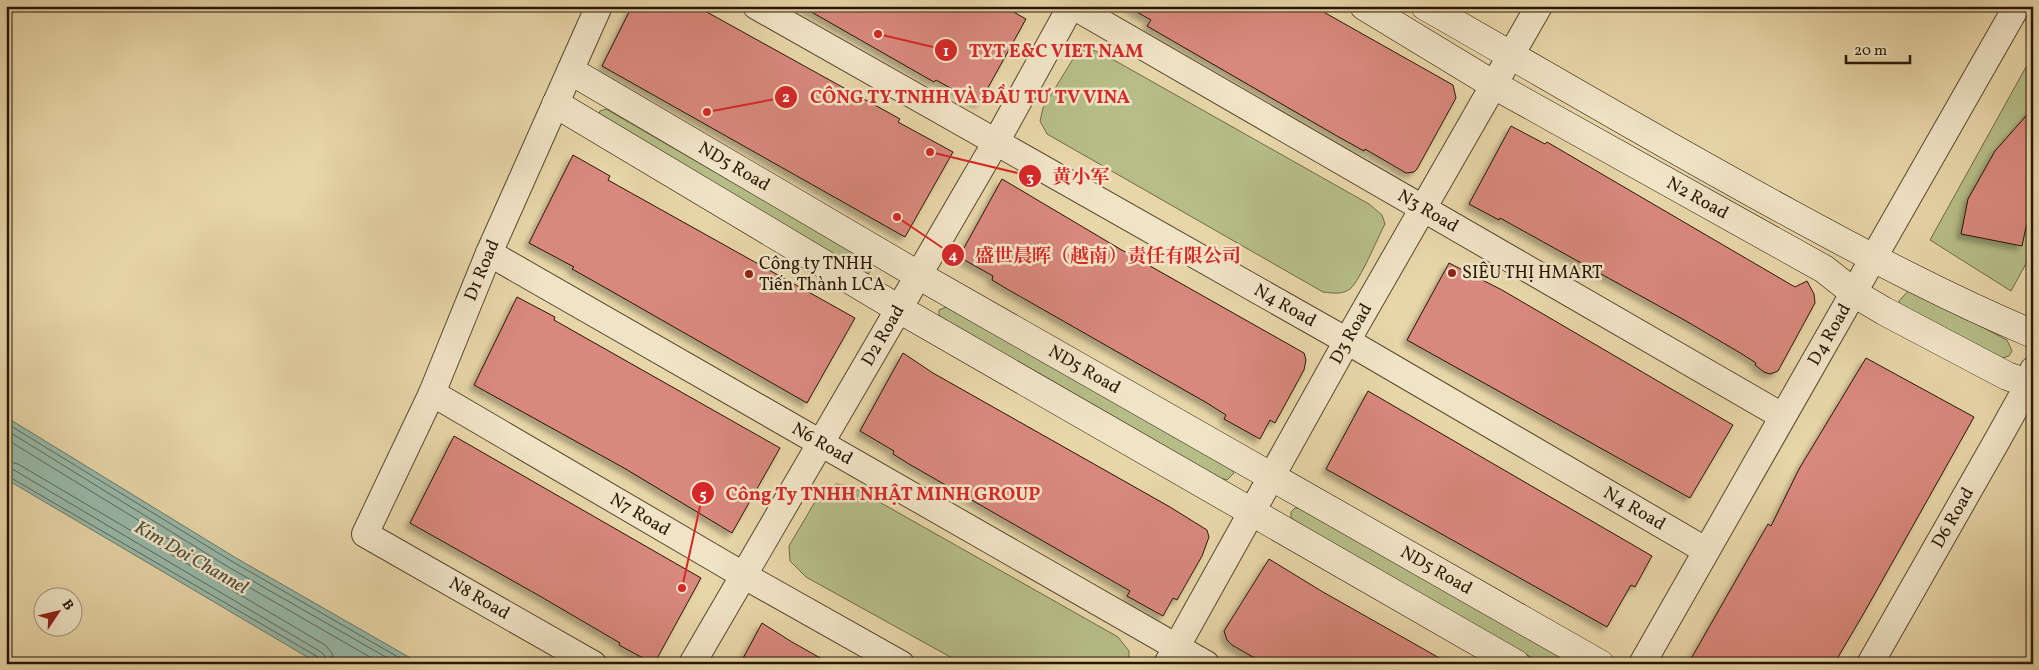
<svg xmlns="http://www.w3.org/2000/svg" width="2039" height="670" font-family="Vollkorn,'Noto Serif SC',serif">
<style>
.green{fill:#b6bd87;stroke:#6e6a46}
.water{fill:#97b9aa;stroke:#6a7868}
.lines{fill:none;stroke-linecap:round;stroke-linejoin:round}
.shore{stroke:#5f6858;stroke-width:1}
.building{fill:#d8887c;stroke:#271705;filter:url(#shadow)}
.street-casing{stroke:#57472e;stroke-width:28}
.secondary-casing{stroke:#271705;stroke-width:29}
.street{stroke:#f0e4c6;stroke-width:26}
.secondary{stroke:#f0e4c6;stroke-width:28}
.poi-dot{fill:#8f2418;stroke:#f0e4c6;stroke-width:2}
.labels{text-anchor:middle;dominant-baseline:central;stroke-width:5;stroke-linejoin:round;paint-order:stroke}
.street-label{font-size:18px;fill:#271705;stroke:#f0e4c6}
.poi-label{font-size:18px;fill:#271705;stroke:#f0e4c6;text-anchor:start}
.water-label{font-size:19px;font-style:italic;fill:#4e503f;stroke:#f0e4c6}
.leader{fill:none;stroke:#d62828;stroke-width:2}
.callout-dot{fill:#d62828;stroke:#f0e4c6;stroke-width:2}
.mark-label{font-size:15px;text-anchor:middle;font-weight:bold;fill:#fff}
.callout-label{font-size:19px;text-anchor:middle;font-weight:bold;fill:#d62828;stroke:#f0e4c6;stroke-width:5;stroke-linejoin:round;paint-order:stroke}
</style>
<defs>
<filter id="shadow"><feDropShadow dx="-4.5" dy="4.5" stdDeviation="2.5" flood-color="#0004"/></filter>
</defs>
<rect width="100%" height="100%" fill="#e8d6a8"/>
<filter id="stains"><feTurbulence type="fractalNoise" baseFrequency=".004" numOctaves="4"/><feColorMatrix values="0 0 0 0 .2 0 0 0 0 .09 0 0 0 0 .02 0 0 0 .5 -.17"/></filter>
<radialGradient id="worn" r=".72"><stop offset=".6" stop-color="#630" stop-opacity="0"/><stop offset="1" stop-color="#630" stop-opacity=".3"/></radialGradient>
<!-- green -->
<g class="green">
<path d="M1088 48 1105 55 1369 204 1382 215 1385 224C1377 239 1361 279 1350 289 1342 295 1332 293 1323 292L1047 134 1040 121 1043 108 1076 54Z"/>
<path d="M2026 67 2033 71V251L2011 291 1930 240Z"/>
<path d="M606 109 858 255 872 265 873 269 868 274H860L598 117 600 111Z"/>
<path d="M1910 289 2007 340 2012 351 2009 356 2002 358 1900 305 1899 301Z"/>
<path d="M949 306 1231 468 1234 473 1227 480 1220 478 944 321 939 315V310Z"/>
<path d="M836 484 851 486 1118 637 1129 651V664H963L806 577 790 561 789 546 819 495Z"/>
<path d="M1295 508H1301L1574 664H1543L1296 523 1291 517V512Z"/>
</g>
<!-- water -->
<path class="water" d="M6 417 236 558 421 664H319L6 479Z"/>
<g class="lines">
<!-- shore -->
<g class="shore">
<path d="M6 423 233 562 410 664"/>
<path d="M6 430 230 568 398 664"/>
<path d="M6 439 226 574 382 664"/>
<path d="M6 461 18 464 325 645 332 653 334 664"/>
<path d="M6 468 14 470 321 652 325 656 327 664"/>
<path d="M6 475 318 657 320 664"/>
</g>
</g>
<!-- building -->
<g class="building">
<path d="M632 6H696L900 119 898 122 953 152 905 237 602 66Z"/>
<path d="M801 6H1003L1026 19 979 104 936 80 934 82Z"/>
<path d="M1126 6H1313L1453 85 1456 98 1417 169 1414 172 1406 173 1365 149 1364 151 1337 136 1147 26 1151 20Z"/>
<path d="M2033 108V211L2026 227 2022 246 1961 234 1968 199 1995 151Z"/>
<path d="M1511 126 1545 144 1547 142 1795 287 1807 281 1814 294 1815 303 1778 371 1770 374 1764 372 1755 365 1756 363 1742 354 1686 321 1500 218 1499 220 1469 204Z"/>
<path d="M573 155 610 176 608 180 855 318 807 403 604 287 572 269 574 267 529 243Z"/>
<path d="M1002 179 1120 249 1304 353 1306 360 1304 370 1275 423 1270 420 1260 439 1224 419 1226 415 1207 403 1007 289 992 280 993 276 959 257Z"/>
<path d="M1449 263 1502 290 1733 425 1690 498 1407 340Z"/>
<path d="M517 297 555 317 554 320 780 448 732 533 624 468 474 385Z"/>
<path d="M903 353 933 373 1170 507 1207 530 1209 537 1202 556 1177 600 1173 598 1163 616 1127 596 1130 591 909 464 893 454 894 451 860 431Z"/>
<path d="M1866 358 1974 417 1864 613 1834 664H1688L1768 524 1771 526 1799 469Z"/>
<path d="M1368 391 1652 556 1635 587 1631 585 1607 627 1326 469Z"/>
<path d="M454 436 701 578 654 664 619 645 620 643 538 595 410 523Z"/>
<path d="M1269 559 1323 592 1450 664H1265L1232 645 1227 640 1224 631Z"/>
<path d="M762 623 792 642 831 664H740Z"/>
</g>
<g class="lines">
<defs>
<g id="street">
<path id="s1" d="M756 6 1347 341 1705 550"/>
<path id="s2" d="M1073 6 1782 416"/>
<path id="s3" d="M489 253 1206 664"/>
<path id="s4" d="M432 393 743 575 901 664"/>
<path id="s5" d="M593 664 365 534 432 393 489 253 599 6"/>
<path id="s6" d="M692 664 996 142 1071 6"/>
<path id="s7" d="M1167 664 1347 341 1539 6"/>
<path id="s8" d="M1642 664 2017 6"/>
<path id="s9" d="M1870 664 1998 439 2028 385 2033 370"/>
</g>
<g id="secondary">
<path id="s10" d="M1364 6 1494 85 1824 269 1857 295 1884 311 2007 376 2033 385"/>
<path d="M1425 6C1548 76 1669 148 1793 215 1872 258 1950 299 2033 334"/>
<path id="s11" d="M571 71 918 275 1600 664"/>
<path d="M556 104 899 309 1516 664"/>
</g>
</defs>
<!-- street casing -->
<use href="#street" class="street-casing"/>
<!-- secondary casing -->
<use href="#secondary" class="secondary-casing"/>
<!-- street -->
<use href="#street" class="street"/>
<!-- secondary -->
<use href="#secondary" class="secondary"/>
</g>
<!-- markers -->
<g class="poi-dot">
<circle cx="1452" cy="273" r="5"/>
<circle cx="749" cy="274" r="5"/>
</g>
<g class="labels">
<!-- street labels -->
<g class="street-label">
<text stroke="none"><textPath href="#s11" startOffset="189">ND5 Road</textPath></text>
<text stroke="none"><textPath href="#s10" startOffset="385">N2 Road</textPath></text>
<text stroke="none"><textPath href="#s2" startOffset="410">N3 Road</textPath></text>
<text stroke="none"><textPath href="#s5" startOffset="551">D1 Road</textPath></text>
<text stroke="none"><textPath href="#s1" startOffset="608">N4 Road</textPath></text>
<text stroke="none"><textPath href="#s7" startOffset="378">D3 Road</textPath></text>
<text stroke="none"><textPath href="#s8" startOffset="379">D4 Road</textPath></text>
<text stroke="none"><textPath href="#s6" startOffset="380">D2 Road</textPath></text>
<text stroke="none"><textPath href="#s11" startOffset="594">ND5 Road</textPath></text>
<text stroke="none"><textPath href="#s3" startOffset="384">N6 Road</textPath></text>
<text stroke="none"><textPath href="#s1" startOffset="1012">N4 Road</textPath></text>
<text stroke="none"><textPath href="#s4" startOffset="241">N7 Road</textPath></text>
<text stroke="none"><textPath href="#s9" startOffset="168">D6 Road</textPath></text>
<text stroke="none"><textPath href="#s11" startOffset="999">ND5 Road</textPath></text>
<text transform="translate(479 599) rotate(30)">N8 Road</text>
</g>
<!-- poi labels -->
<g class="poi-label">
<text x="759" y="264">Công ty TNHH<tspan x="759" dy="21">Tiến Thành LCA</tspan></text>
<text x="1462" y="273">SIÊU THỊ HMART</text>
</g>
<!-- water labels -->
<g class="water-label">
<text transform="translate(191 558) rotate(30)">Kim Doi Channel</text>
</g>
</g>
<!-- callouts -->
<path class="leader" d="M878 34L946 50M707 112L786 97M930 152L1030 176M897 217L953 255M682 588L703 493"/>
<g class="callout-dot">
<circle cx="878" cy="34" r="5"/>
<circle cx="707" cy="112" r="5"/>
<circle cx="930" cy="152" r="5"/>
<circle cx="897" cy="217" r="5"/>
<circle cx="682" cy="588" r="5"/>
<circle cx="946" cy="50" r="12"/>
<circle cx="786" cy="97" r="12"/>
<circle cx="1030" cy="176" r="12"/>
<circle cx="953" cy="255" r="12"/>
<circle cx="703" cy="493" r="12"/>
</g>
<g class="mark-label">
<text x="946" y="56">1</text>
<text x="786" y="102">2</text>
<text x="1030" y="182">3</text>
<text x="953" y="260">4</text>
<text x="703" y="499">5</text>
</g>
<g class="callout-label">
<text x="1056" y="57">TYT E&amp;C VIET NAM</text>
<text x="970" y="103">CÔNG TY TNHH VÀ ĐẦU TƯ TV VINA</text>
<text x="1081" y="183">黄小军</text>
<text x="1108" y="262">盛世晨晖（越南）责任有限公司</text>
<text x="883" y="500">Công Ty TNHH NHẬT MINH GROUP</text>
</g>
<!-- margin -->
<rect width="2039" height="670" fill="none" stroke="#e8d6a8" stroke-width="25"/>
<rect x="8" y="8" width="2024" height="655" fill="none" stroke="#271705" stroke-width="2.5"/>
<rect x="12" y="12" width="2014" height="645" fill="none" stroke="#271705"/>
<!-- north arrow -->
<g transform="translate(58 612) rotate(55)"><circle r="24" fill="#f0e4c6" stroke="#a09279"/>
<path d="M0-4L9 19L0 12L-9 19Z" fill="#8f2418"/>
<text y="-8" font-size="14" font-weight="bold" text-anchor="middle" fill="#271705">B</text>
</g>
<!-- scale -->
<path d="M1846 55v8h64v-8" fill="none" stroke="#271705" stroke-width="2.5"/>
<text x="1854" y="55" font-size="15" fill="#271705" stroke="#f0e4c6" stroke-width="4" paint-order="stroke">20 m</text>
<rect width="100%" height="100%" filter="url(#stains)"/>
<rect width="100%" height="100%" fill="url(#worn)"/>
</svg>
